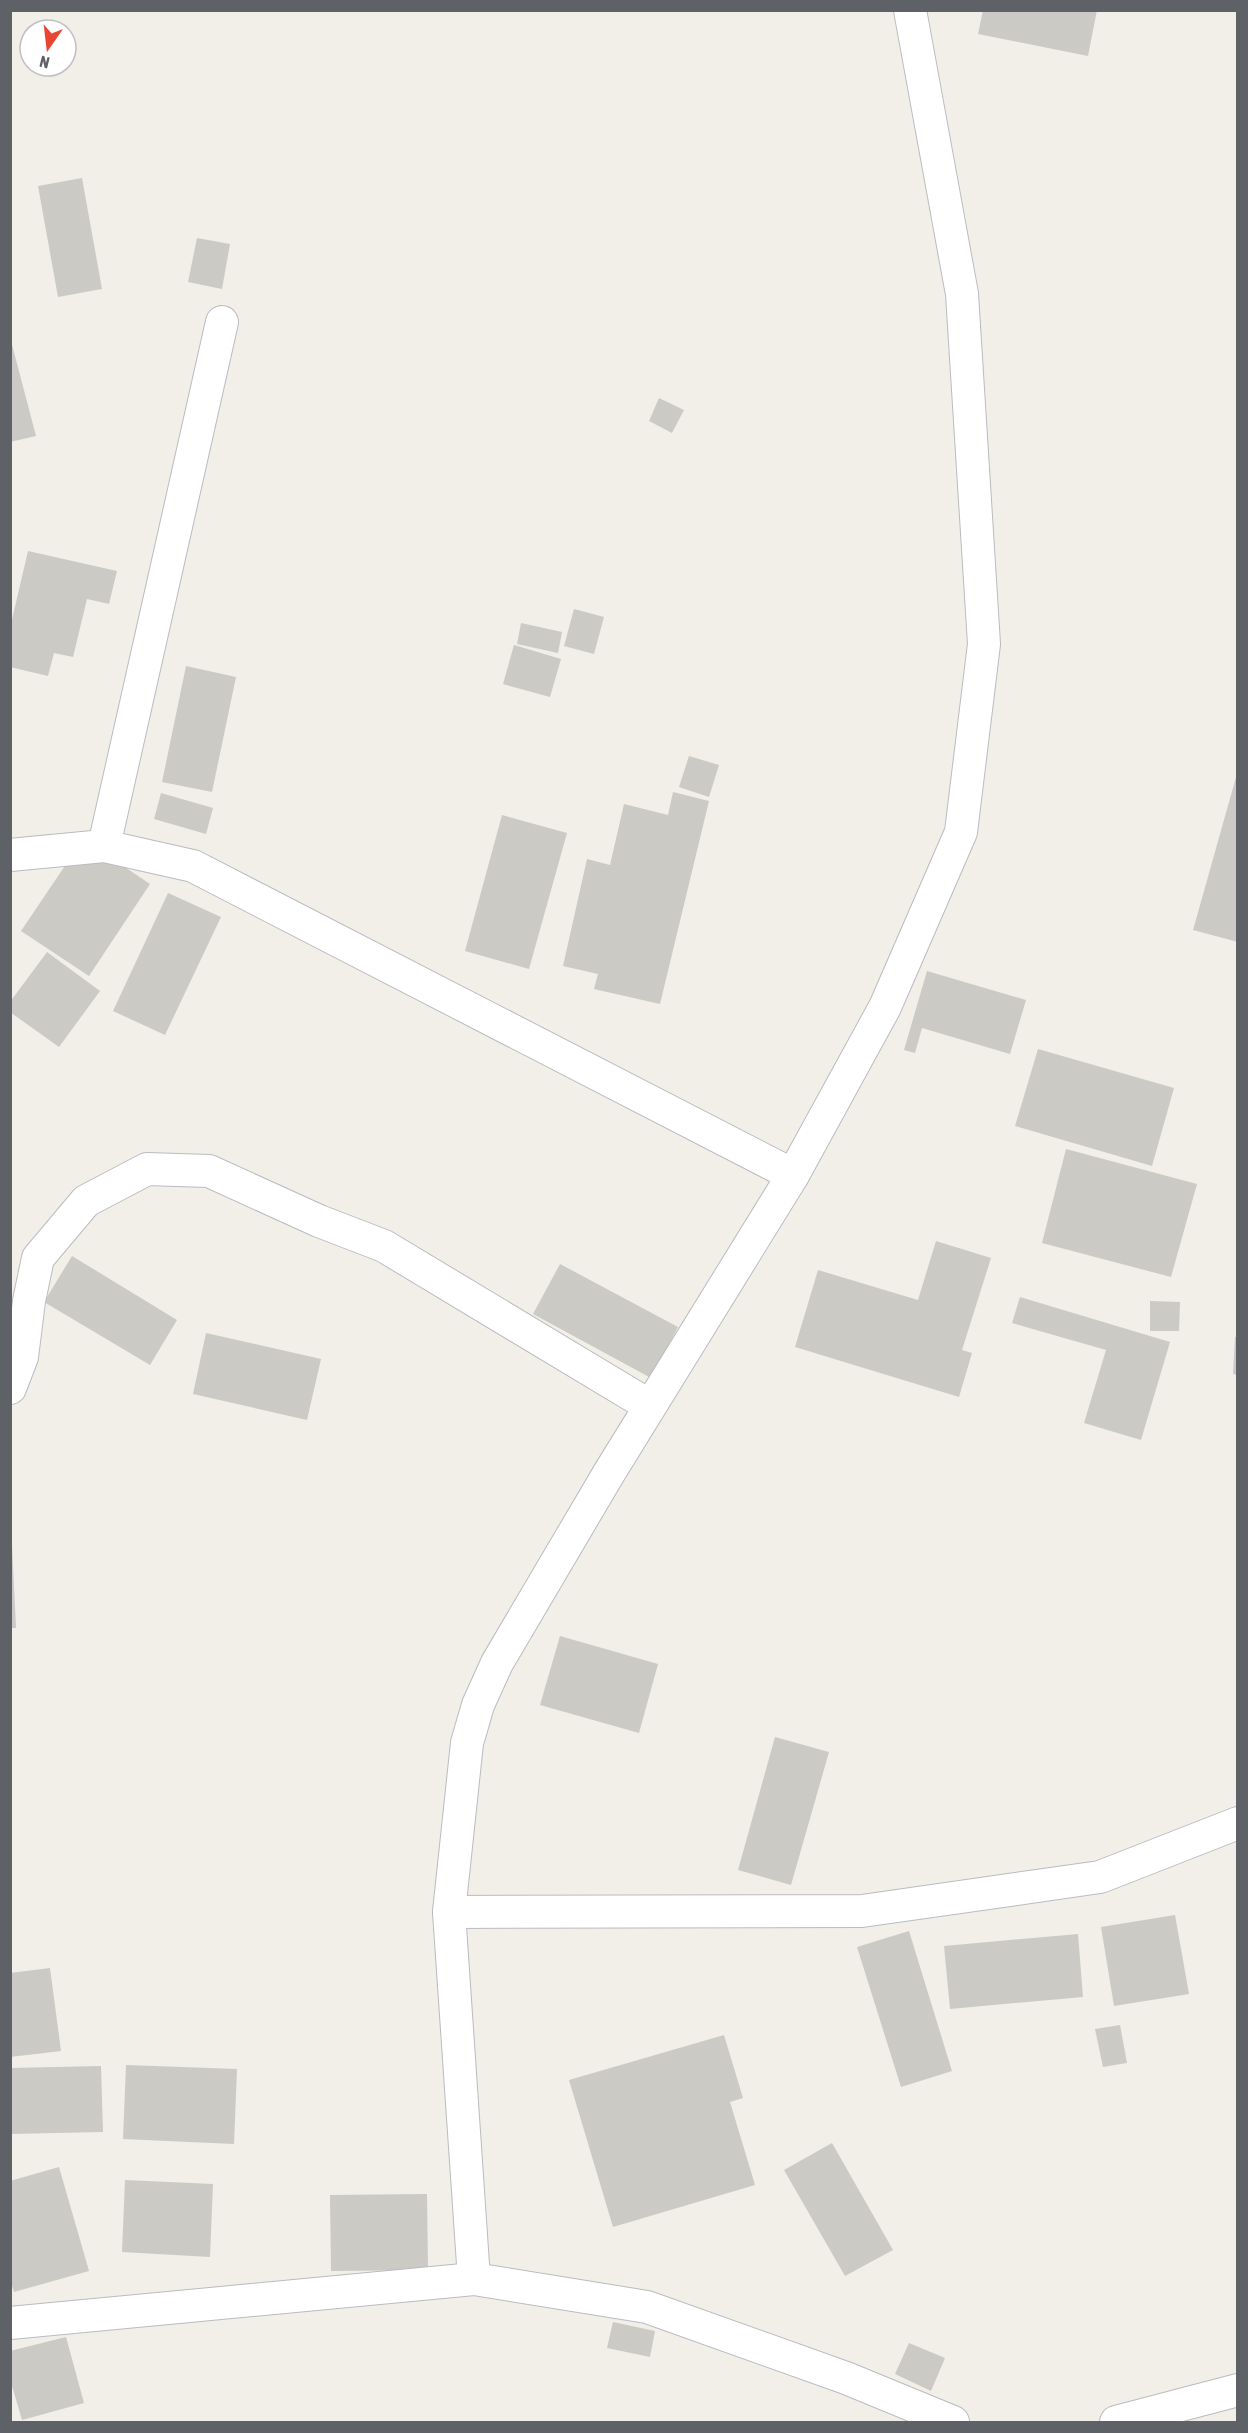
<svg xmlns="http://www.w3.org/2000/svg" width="1248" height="2433" font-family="'Asap Condensed',sans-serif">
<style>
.building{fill:#cccac4}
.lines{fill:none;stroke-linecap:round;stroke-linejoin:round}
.minor-casing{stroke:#b9bcc0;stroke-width:34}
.minor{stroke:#fff;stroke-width:32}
</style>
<rect width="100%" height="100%" fill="#f1efe7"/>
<!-- building -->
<g class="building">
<path d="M983 10H1097L1088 56 978 34Z"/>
<path d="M82 178 102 289 58 297 38 186Z"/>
<path d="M197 238 230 244 222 289 188 282Z"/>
<path d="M10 337 36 436 10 442Z"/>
<path d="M659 398 684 410 672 433 649 421Z"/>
<path d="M28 551 117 571 109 604 87 599 73 657 54 653 48 676 10 667V628Z"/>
<path d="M574 609 604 617 594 654 564 646Z"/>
<path d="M521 623 562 632 558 653 517 644Z"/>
<path d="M514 645 561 659 550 697 503 684Z"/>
<path d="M186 666 236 677 212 792 162 782Z"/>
<path d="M689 756 719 765 709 797 679 787Z"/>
<path d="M1238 770V942L1193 930Z"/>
<path d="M673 792 709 801 660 1004 594 989 598 974 563 966 587 859 610 865 624 804 668 815Z"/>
<path d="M161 793 213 808 206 834 154 819Z"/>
<path d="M502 815 567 833 529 969 465 951Z"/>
<path d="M83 839 150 884 89 976 21 931Z"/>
<path d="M168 893 221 917 165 1035 113 1011Z"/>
<path d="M47 952 100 991 59 1047 10 1012V1002Z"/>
<path d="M927 971 1026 1000 1010 1054 922 1028 915 1053 904 1050Z"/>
<path d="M1038 1049 1174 1088 1152 1166 1015 1126Z"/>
<path d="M1066 1149 1197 1184 1171 1277 1042 1243Z"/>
<path d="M936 1241 991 1258 962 1350 972 1353 959 1397 795 1347 818 1270 918 1300Z"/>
<path d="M72 1256 177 1320 150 1365 44 1302Z"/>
<path d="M560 1264 678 1327 651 1378 533 1314Z"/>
<path d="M1020 1297 1170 1342 1141 1440 1084 1423 1106 1350 1012 1323Z"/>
<path d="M1150 1301 1180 1302 1179 1331H1150Z"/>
<path d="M206 1333 321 1359 307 1420 193 1394Z"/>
<path d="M1235 1337H1238V1375L1233 1374Z"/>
<path d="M10 1545H12L16 1628H10Z"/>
<path d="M560 1636 658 1664 639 1733 540 1705Z"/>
<path d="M775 1737 829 1752 791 1885 738 1870Z"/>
<path d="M1175 1915 1189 1994 1114 2006 1101 1927Z"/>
<path d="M909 1931 952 2071 901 2087 857 1947Z"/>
<path d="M1078 1934 1083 1997 950 2009 944 1946Z"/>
<path d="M50 1968 61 2051 10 2057V1973Z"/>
<path d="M1120 2025 1127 2063 1103 2067 1095 2029Z"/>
<path d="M724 2035 743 2098 730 2102 755 2185 613 2227 569 2080Z"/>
<path d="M126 2065 237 2069 234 2144 123 2139Z"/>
<path d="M101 2066 103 2132 10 2134V2068Z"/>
<path d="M832 2143 893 2250 845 2276 784 2170Z"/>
<path d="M59 2167 89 2271 14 2292 10 2279V2181Z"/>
<path d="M125 2180 213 2184 210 2257 122 2252Z"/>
<path d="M427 2194 428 2270 331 2271 330 2195Z"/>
<path d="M613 2322 655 2331 650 2357 607 2348Z"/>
<path d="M66 2337 84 2403 22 2420 10 2379V2351Z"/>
<path d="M909 2343 945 2358 931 2391 895 2374Z"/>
</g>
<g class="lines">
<defs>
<g id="minor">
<path d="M104 846 222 322"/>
<path d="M10 855 104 846 193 866 793 1175"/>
<path d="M10 1388 22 1357 29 1301 38 1258 86 1201 147 1169 209 1171 319 1221 384 1246 650 1406"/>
<path d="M449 1912 862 1911 1100 1877 1238 1823"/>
<path d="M474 2279 449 1912 467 1743 478 1705 497 1663 609 1473 793 1175 885 1007 961 832 984 644 962 294 910 10"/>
<path d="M10 2323 474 2279 647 2307 846 2378 953 2422"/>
<path d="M1116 2422 1238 2390"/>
</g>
</defs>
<!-- minor casing -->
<use href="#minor" class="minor-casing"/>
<!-- minor -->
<use href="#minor" class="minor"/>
</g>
<!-- border -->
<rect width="1248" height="2433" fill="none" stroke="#5e6267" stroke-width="24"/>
<!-- north arrow -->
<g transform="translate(48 48) rotate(194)"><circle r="28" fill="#ffffff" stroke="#bfc0c2" stroke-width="1.5"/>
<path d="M0-4.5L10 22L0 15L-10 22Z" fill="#ea4533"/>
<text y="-9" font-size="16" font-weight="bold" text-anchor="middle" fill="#5e6267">N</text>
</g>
</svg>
